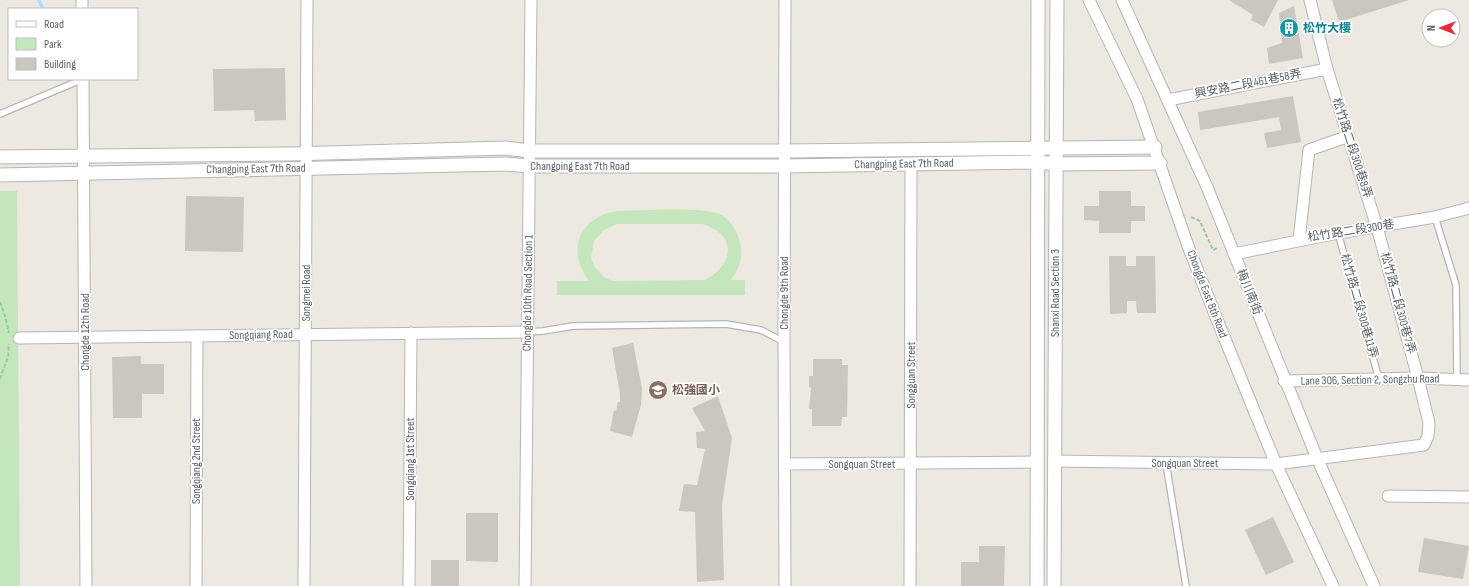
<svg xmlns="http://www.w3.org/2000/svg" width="1469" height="586" font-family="'Sofia Sans Condensed','Noto Sans TC',sans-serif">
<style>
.green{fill:#c3e6bc;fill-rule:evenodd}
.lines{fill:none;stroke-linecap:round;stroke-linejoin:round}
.stream{stroke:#9fe3ff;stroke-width:3.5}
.building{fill:#cac6c0}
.service-casing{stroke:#b2b6b9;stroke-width:8}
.minor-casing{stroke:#b2b6b9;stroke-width:13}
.tertiary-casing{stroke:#b2b6b9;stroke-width:15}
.path{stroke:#98cc9f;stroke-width:2;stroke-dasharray:4 2;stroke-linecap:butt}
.service{stroke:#fff;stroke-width:5.5}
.minor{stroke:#fff;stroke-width:11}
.tertiary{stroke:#fff;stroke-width:13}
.labels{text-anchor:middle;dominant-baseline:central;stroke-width:3.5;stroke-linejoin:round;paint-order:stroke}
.culture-label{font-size:12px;font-weight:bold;fill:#0d838f;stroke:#fff;text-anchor:start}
.street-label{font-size:12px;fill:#5a5f63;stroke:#fff}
.education-label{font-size:12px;font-weight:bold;fill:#785e54;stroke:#fff;text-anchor:start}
</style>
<rect width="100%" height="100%" fill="#ede9e1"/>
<!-- green -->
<g class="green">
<path d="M0 191H17L20 586H0Z"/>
<path d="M617 211C638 211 705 206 721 215 731 220 738 233 740 243 744 256 739 269 731 280H745V295H557V281H589C566 251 579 217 617 211ZM702 224C737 234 735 264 705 280L613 281 604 277 595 267 591 258 594 241 604 230 617 224Z"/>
</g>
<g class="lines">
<!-- stream -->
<path class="stream" d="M39 0 43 9"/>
</g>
<!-- building -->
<g class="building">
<path d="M1229 0H1278L1264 27 1251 20 1253 15Z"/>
<path d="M1332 0H1409L1339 22Z"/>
<path d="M1294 6 1303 58 1269 64 1267 48 1282 43 1279 13Z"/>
<path d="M285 68 286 120 255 121 254 110 214 111 213 69Z"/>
<path d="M1293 96 1301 142 1267 148 1264 133 1281 130 1279 117 1200 130 1198 112Z"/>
<path d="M1099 191H1131V206H1145V221H1131V233H1099V221L1084 220V206H1099Z"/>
<path d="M186 196 244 197 243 252 185 251Z"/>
<path d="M1109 256H1126V266H1136V256H1155L1156 313H1137L1136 301H1127V313L1110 314Z"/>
<path d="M633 343 642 388 641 405 632 437 610 431 614 410 616 411 618 402H620V394L612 348Z"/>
<path d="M141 356V364H164V394H142V418H113L112 357Z"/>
<path d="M813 359H842V365H848L847 417H842L841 426H812V409H809L811 388 809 387V376H813Z"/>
<path d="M718 396 732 438 722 505 724 580 697 582 695 512 679 511 684 484 697 485 705 449 697 448 696 432 705 431 692 408Z"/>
<path d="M466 513H498V562L466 561Z"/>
<path d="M1273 517 1294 562 1266 575 1245 530Z"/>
<path d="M1424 538 1469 546 1463 579 1418 572Z"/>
<path d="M979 546H1005L1004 586H961V562H979Z"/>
<rect x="431" y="560" width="28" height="26"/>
</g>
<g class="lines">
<defs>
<g id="service">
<path d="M0 114 83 79"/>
<path d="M1435 217 1456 285 1457 379"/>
<path d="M1338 233 1379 379"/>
<path d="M527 332 543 331 573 326 726 324 761 330 784 342"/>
<path d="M1166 463 1186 586"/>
</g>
<g id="minor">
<path d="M82 0V9"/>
<path d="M785 0 784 342 785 586"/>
<path d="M1089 0 1137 99 1188 246 1220 327 1276 464 1333 586"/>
<path d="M1122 0 1207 187 1317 458 1374 586"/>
<path d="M83 79 86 586"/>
<path d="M1168 100 1327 69"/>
<path d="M1299 240 1309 150 1349 136"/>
<path d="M1234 254 1338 233 1435 217 1469 208"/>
<path d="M19 338 527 332"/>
<path d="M1284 381 1418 378 1469 380"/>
<path d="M1054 461 1276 464 1424 445 1428 436 1429 423 1418 378 1377 227 1327 69 1310 0"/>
<path d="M785 464 1036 462"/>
<path d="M1388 496 1469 497"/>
<path d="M196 586 197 336"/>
<path d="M304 586 307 0"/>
<path d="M409 586 411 333"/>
<path d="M525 586 531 0"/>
<path d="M910 586 911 163"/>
</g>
<g id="tertiary">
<path d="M0 157 290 154 505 148 530 151H785L1155 147"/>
<path d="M0 175 505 164 530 166H785L1037 162 1056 164 1160 163"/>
<path d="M1037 586 1038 0"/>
<path d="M1054 586 1057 0"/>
</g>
</defs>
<!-- service casing -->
<use href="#service" class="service-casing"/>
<!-- minor casing -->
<use href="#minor" class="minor-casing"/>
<!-- tertiary casing -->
<use href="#tertiary" class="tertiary-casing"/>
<!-- path -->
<g class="path">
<path d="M1191 217 1200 221 1213 250 1217 248"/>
<path d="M0 302 5 316 9 333"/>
<path d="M0 379 8 357 9 344"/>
</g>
<!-- service -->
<use href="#service" class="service"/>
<!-- minor -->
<use href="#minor" class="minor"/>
<!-- tertiary -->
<use href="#tertiary" class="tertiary"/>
</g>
<!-- icons -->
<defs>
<symbol id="building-disc" viewBox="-11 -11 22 22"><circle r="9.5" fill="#0f9aa8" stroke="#fff"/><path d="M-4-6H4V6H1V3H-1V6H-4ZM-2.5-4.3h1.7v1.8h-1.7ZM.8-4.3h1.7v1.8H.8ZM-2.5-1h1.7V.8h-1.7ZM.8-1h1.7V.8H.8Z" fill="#fff"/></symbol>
<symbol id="school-disc" viewBox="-11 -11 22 22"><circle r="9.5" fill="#8d6e63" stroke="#fff"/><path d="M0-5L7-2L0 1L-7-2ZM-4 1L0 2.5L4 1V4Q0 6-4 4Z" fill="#fff"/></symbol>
</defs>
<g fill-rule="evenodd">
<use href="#building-disc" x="1278" y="17" width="22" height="22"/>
<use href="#school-disc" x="647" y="379" width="22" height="22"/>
</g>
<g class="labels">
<!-- culture labels -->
<g class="culture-label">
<text x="1303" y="28">松竹大樓</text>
</g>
<!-- street labels -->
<g class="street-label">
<text transform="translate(1248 84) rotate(-11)">興安路二段461巷58弄</text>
<text transform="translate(1352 148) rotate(72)">松竹路二段300巷8弄</text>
<text transform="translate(904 164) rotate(-1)">Changping East 7th Road</text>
<text x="580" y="166">Changping East 7th Road</text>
<text transform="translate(256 169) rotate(-1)">Changping East 7th Road</text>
<text transform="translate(1351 231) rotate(-9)">松竹路二段300巷</text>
<text transform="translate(1249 292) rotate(68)">梅川南街</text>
<text transform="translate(306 293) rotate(-90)">Songmei Road</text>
<text transform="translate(528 293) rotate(-89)">Chongde 10th Road Section 1</text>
<text transform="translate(784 293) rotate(-90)">Chongde 9th Road</text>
<text transform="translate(1055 293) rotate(-90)">Shanxi Road Section 3</text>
<text transform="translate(1207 294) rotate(69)">Chongde East 8th Road</text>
<text transform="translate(1398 303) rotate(75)">松竹路二段300巷7弄</text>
<text transform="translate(1359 306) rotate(74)">松竹路二段300巷11弄</text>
<text transform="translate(85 332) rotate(-90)">Chongde 12th Road</text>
<text transform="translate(261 335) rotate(-1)">Songqiang Road</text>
<text transform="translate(911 375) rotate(-90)">Songguan Street</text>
<text transform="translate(1370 380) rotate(-1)">Lane 306, Section 2, Songzhu Road</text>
<text transform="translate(410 459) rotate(-90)">Songqiang 1st Street</text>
<text transform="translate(196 461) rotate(-90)">Songqiang 2nd Street</text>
<text x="1185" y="463">Songquan Street</text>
<text x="862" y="464">Songquan Street</text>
</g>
<!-- education labels -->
<g class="education-label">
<text x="672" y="390">松強國小</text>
</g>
</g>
<!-- legend -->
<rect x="8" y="8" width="130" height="72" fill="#ffffff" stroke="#bdbfc1"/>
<rect x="16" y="21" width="20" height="6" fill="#ffffff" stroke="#bdbfc1"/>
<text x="44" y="28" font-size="12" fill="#5a5f63">Road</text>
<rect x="16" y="38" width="20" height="12" fill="#c3e6bc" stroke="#bdbfc1"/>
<text x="44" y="48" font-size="12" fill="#5a5f63">Park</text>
<rect x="16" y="58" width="20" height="12" fill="#cac6c0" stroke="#bdbfc1"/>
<text x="44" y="68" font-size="12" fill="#5a5f63">Building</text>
<!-- north arrow -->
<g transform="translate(1441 28) rotate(270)"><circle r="19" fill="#ffffff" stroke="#bdbfc1"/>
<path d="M0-3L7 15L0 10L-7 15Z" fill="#ed2735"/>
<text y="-6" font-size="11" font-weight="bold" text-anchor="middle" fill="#5a5f63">N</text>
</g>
</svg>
